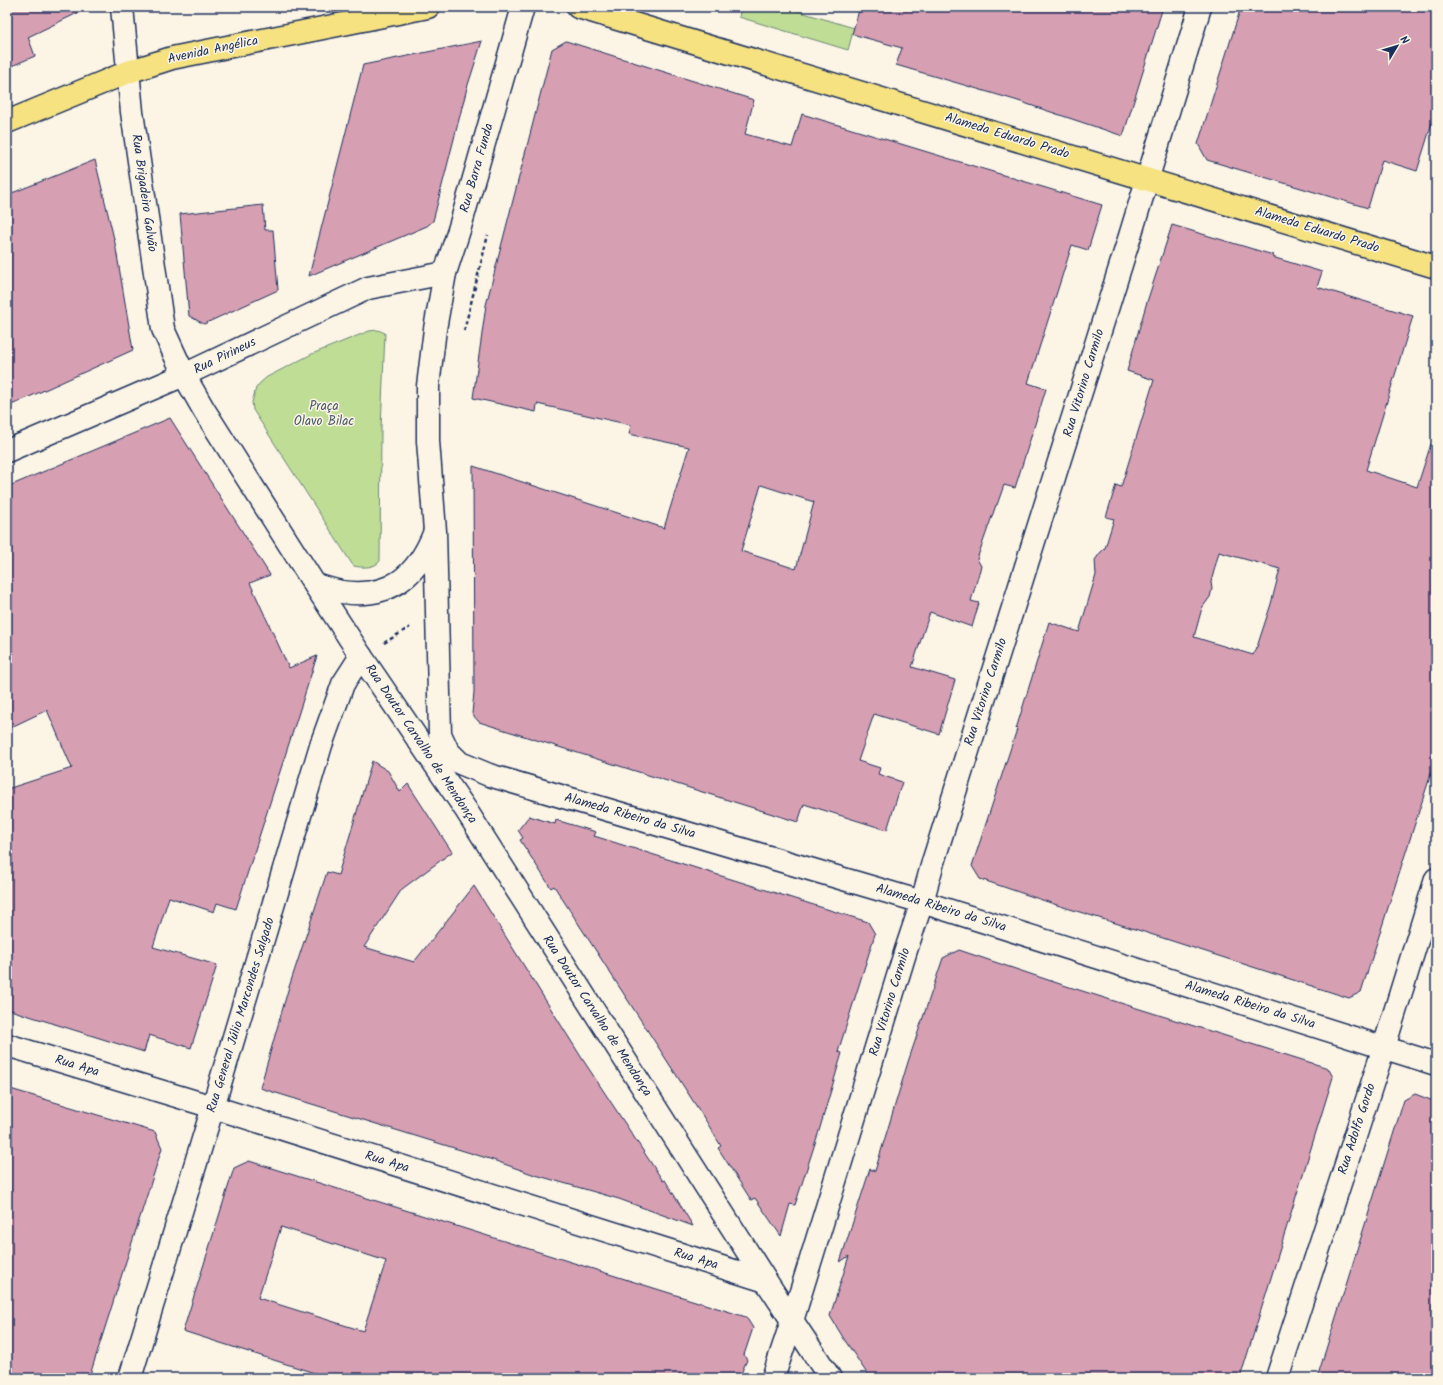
<svg xmlns="http://www.w3.org/2000/svg" width="1443" height="1385" font-family="Kalam,sans-serif">
<style>
.green{fill:#bfdd95;stroke:#6d867a}
.building{fill:#d79fb2;stroke:#1b2f5e;fill-rule:evenodd}
.lines{fill:none;stroke-linecap:round;stroke-linejoin:round}
.minor-casing{stroke:#1b2f5e;stroke-width:25}
.major-casing{stroke:#1b2f5e;stroke-width:25}
.path{stroke:#1b2f5e;stroke-width:2.5;stroke-dasharray:4 3;stroke-linecap:butt}
.minor{stroke:#fcf5e5;stroke-width:22}
.major{stroke:#f6e281;stroke-width:22}
.labels{text-anchor:middle;dominant-baseline:central;stroke-width:3;stroke-linejoin:round;paint-order:stroke}
.street-label{font-size:13px;fill:#1b2f5e;stroke:#fcf5e5}
.park-label{font-size:13px;fill:#445a6c;stroke:#fcf5e5}
</style>
<rect width="100%" height="100%" fill="#fcf5e5"/>
<filter id="ink" filterUnits="userSpaceOnUse"><feTurbulence type="fractalNoise" baseFrequency=".025" numOctaves="2"/><feDisplacementMap in="SourceGraphic" scale="8" xChannelSelector="R" yChannelSelector="G"/><feConvolveMatrix kernelMatrix="1 2 1 2 8 2 1 2 1" color-interpolation-filters="sRGB"/></filter>
<g filter="url(#ink)">
<!-- green -->
<g class="green">
<path d="M741 7H784L854 28 848 50 739 17Z"/>
<path d="M378 330 385 333 381 428 380 561C375 568 362 568 354 566L352 564 253 410 252 402 256 388 260 383 267 377 312 354 369 331Z"/>
</g>
<!-- building -->
<g class="building">
<path d="M7 7H90L28 37 35 56 7 68Z"/>
<path d="M860 7H1163L1123 136 1015 100 896 65 902 48 852 34Z"/>
<path d="M1241 7H1436V110L1417 171 1382 160 1368 208 1207 160 1198 144Z"/>
<path d="M482 41 467 88 433 221 427 226 309 276 363 65Z"/>
<path d="M566 41 754 100 745 134 792 147 802 114 1102 205 1088 250 1072 245 1028 383 1046 389 1015 488 1004 485 997 505H996L977 559 981 566 971 601 979 603 972 627 930 612 912 667 955 680 939 734 874 714 858 761 880 768 878 774 902 782 887 830 804 804 798 822 479 722 472 714 474 692 473 466 664 528 689 447 629 434 631 425 537 404 536 412 473 398 486 305 552 49ZM761 485 814 502 796 569 741 551Z"/>
<path d="M95 160 115 243 133 350 7 407V195Z"/>
<path d="M263 205 265 230H273L278 290 204 324 189 316 180 214Z"/>
<path d="M1172 225 1273 255 1272 257 1322 272 1317 287 1413 316 1366 470 1417 487 1431 444H1436V758L1361 992 1349 998 1141 931 1057 905 980 879 972 866 1017 729H1016L1049 622 1079 632 1096 575 1095 560 1100 553 1105 548 1114 519 1106 517 1116 485 1121 487 1154 380 1127 371 1146 305ZM1219 552 1280 569 1271 604 1257 647H1256L1253 655 1194 637 1202 608 1210 597 1212 589 1211 582Z"/>
<path d="M170 418 270 575 250 583 289 668 317 656 236 909 217 903 214 912 169 897 153 947 217 965 191 1048 149 1035 144 1052 7 1009V789L72 768 47 710 7 729V487Z"/>
<path d="M372 761 388 771 400 792 408 784 452 852 402 889 364 947 414 962 474 886 583 1060 663 1181 665 1180 693 1226 619 1199 532 1174 493 1160 260 1088 288 990 327 872 338 875Z"/>
<path d="M529 816 555 824 556 820 596 832 594 836 868 922 875 934 838 1052 842 1053 819 1131 795 1205 790 1204 781 1236 755 1198 751 1200 718 1148 721 1146 706 1121 554 886 551 888 520 840 523 838 518 830Z"/>
<path d="M959 950 1060 984 1328 1068 1333 1077 1240 1378H870L844 1339 830 1316 849 1256 840 1262 870 1169 875 1171 908 1062 943 958Z"/>
<path d="M7 1088 155 1132 162 1148 89 1378H7Z"/>
<path d="M1415 1094 1436 1102V1378H1317L1404 1100Z"/>
<path d="M249 1161 746 1317 753 1328 744 1355 747 1360 739 1378H330L183 1331 234 1168ZM281 1227 386 1261 363 1331 258 1298Z"/>
</g>
<g class="lines">
<defs>
<g id="minor">
<path d="M122 7 132 112 163 329 184 375 204 410 315 585 361 656 466 810 766 1281 830 1378"/>
<path d="M523 7 460 227 445 273 435 329 428 386V441L435 531 440 734 448 751 460 763 489 775 922 902 1436 1064"/>
<path d="M7 451 184 375 368 288 445 273"/>
<path d="M315 585C323 587 332 590 342 592 390 599 417 576 434 534"/>
<path d="M7 1045 213 1107 766 1281"/>
<path d="M130 1378 213 1107 321 745 343 684 361 656"/>
<path d="M773 1378 792 1321 906 950 922 902 933 862 1130 236 1200 7"/>
<path d="M1277 1378 1384 1047 1436 879"/>
</g>
<g id="major">
<path d="M578 7 1436 267"/>
<path d="M7 122 128 72 172 58 428 7"/>
</g>
</defs>
<!-- minor casing -->
<use href="#minor" class="minor-casing"/>
<!-- major casing -->
<use href="#major" class="major-casing"/>
<!-- path -->
<g class="path">
<path d="M464 331 488 235"/>
<path d="M384 643 410 627"/>
</g>
<!-- minor -->
<use href="#minor" class="minor"/>
<!-- major -->
<use href="#major" class="major"/>
</g>
</g>
<g class="labels">
<!-- street labels -->
<g class="street-label">
<text transform="translate(213 50) rotate(-12)">Avenida Angélica</text>
<text transform="translate(1007 136) rotate(17)">Alameda Eduardo Prado</text>
<text transform="translate(477 168) rotate(-74)">Rua Barra Funda</text>
<text transform="translate(144 193) rotate(82)">Rua Brigadeiro Galvão</text>
<text transform="translate(1317 230) rotate(17)">Alameda Eduardo Prado</text>
<text transform="translate(225 356) rotate(-26)">Rua Pirineus</text>
<text transform="translate(1084 383) rotate(-73)">Rua Vitorino Carmilo</text>
<text transform="translate(986 692) rotate(-72)">Rua Vitorino Carmilo</text>
<text transform="translate(421 744) rotate(56)">Rua Doutor Carvalho de Mendonça</text>
<text transform="translate(630 816) rotate(16)">Alameda Ribeiro da Silva</text>
<text transform="translate(941 908) rotate(17)">Alameda Ribeiro da Silva</text>
<text transform="translate(890 1002) rotate(-73)">Rua Vitorino Carmilo</text>
<text transform="translate(1250 1005) rotate(17)">Alameda Ribeiro da Silva</text>
<text transform="translate(241 1015) rotate(-73)">Rua General Júlio Marcondes Salgado</text>
<text transform="translate(597 1016) rotate(57)">Rua Doutor Carvalho de Mendonça</text>
<text transform="translate(77 1066) rotate(17)">Rua Apa</text>
<text transform="translate(1357 1129) rotate(-72)">Rua Adolfo Gordo</text>
<text transform="translate(387 1162) rotate(17)">Rua Apa</text>
<text transform="translate(696 1259) rotate(17)">Rua Apa</text>
</g>
<!-- park labels -->
<g class="park-label">
<text x="324" y="406">Praça<tspan x="324" dy="15">Olavo Bilac</tspan></text>
</g>
</g>
<!-- margin -->
<rect width="1443" height="1385" fill="none" stroke="#fcf5e5" stroke-width="24"/>
<rect x="12" y="12" width="1419" height="1361" fill="none" stroke="#1b2f5e" stroke-width="1.5" filter="url(#ink)"/>
<!-- north arrow -->
<g transform="translate(1397 46) rotate(52)" stroke="#fcf5e5" stroke-width="3" paint-order="stroke">
<path d="M0-3L7 15L0 10L-7 15Z" fill="#1b2f5e"/>
<text y="-6" font-size="11" font-weight="bold" text-anchor="middle" fill="#1b2f5e">N</text>
</g>
</svg>
